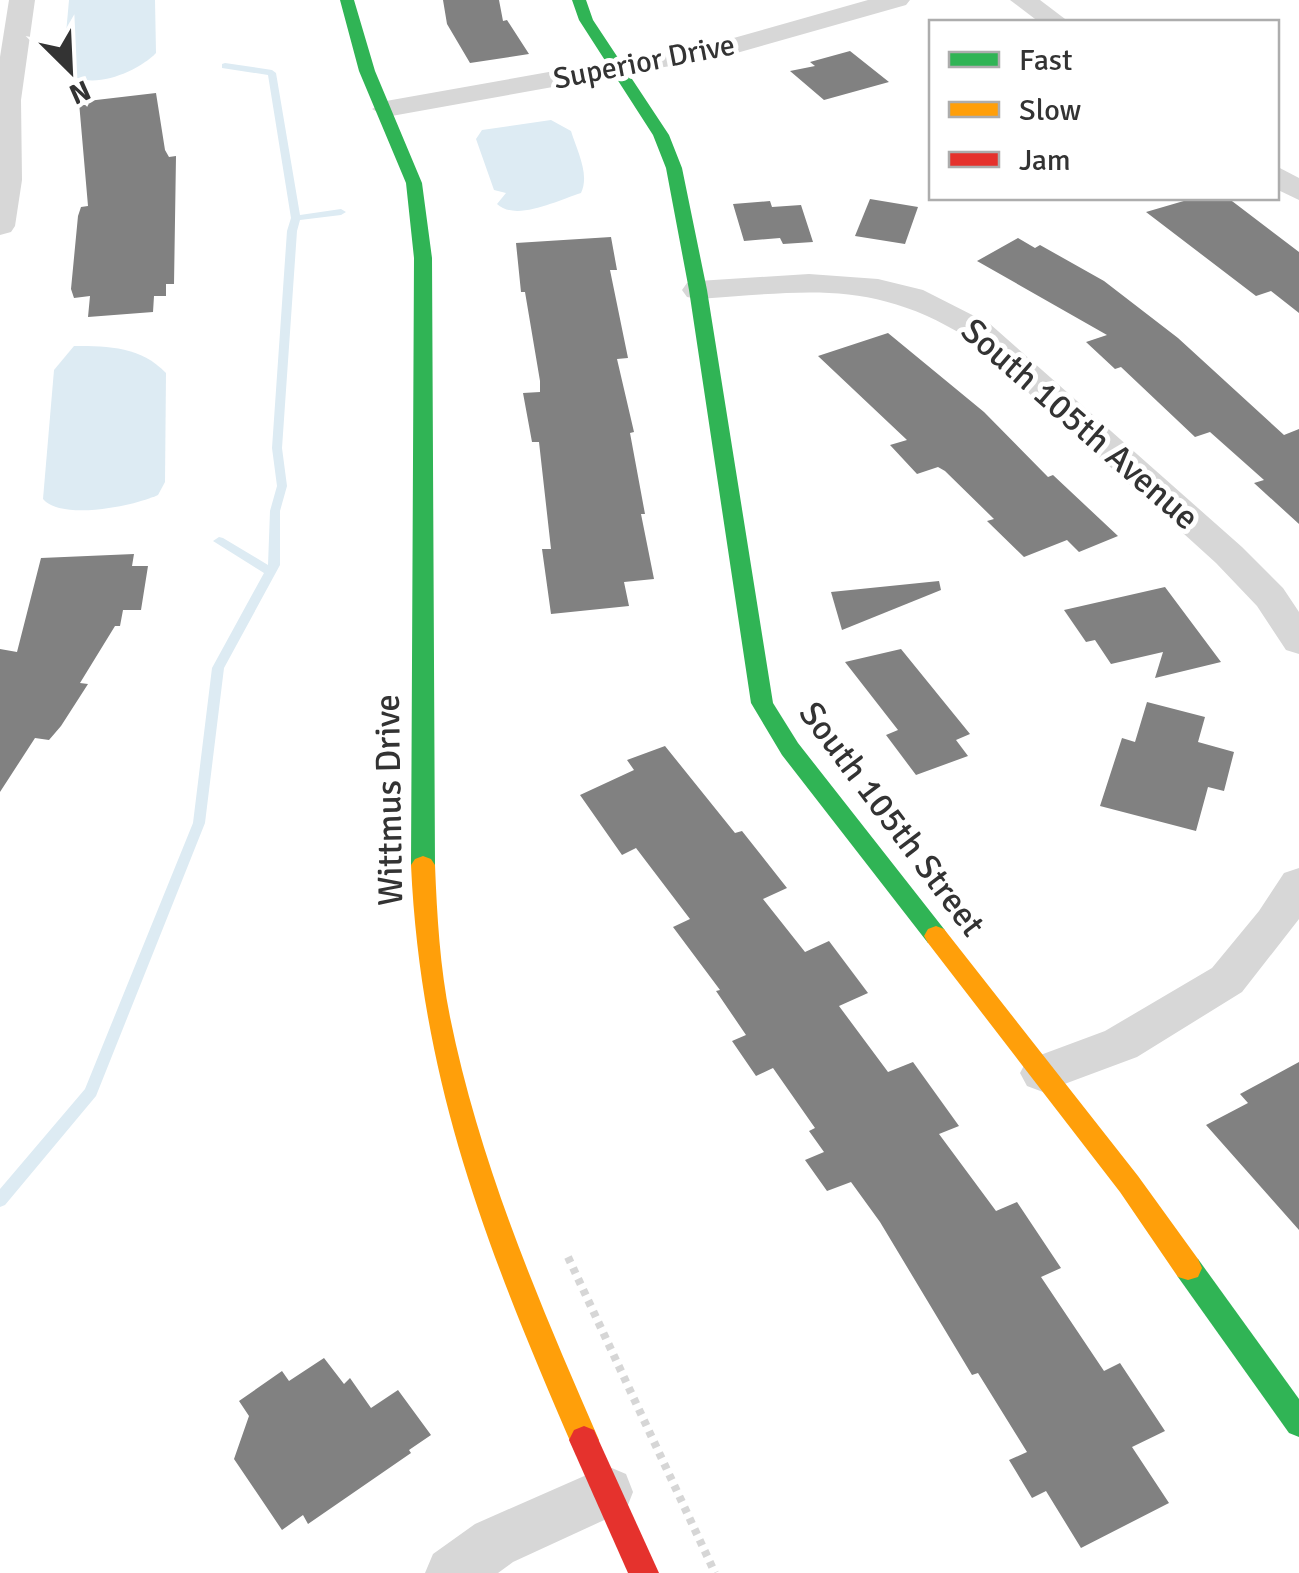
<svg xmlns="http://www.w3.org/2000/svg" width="1299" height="1573" font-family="Signika,sans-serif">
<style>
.water{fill:#ddebf3}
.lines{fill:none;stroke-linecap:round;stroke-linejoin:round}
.stream{fill:#ddebf3;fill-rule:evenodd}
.building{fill:#818181}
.path{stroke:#d6d6d6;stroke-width:8;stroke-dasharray:6 6;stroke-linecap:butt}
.street{fill:#d7d7d7;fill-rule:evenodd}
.fast{fill:#30b455;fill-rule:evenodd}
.slow{fill:#ff9f0a;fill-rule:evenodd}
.jam{fill:#e5322d;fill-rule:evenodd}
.labels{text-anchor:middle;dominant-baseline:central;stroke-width:10;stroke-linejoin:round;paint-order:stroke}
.far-street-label{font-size:30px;fill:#333;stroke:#fff}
.street-label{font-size:35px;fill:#333;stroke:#fff}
</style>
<rect width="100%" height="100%" fill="#fff"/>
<!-- water -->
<g class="water">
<path d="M69 0H155L156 53C138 72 83 96 63 67Z"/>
<path d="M551 120 571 131C577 151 590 174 581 193 558 200 516 222 497 204L506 193 494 190 476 139 482 130Z"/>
<path d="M74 346C110 346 141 347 166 373L165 482 158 495C134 506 62 521 43 499L54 370Z"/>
</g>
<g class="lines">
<!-- stream -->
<path class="stream" d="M225 63 272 70 276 73 300 215 341 209 346 212 341 215 300 220 297 231 282 448 287 486 280 511V565L224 668 205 823 96 1096 5 1205 0 1207V1189L85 1089 193 823 212 668 264 573 213 541 219 537 223 538 268 565 270 511 277 486 272 448 287 231 291 218 268 75 222 68V64Z"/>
</g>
<!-- building -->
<g class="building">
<path d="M443 0H499L503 21 507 20 529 54 470 63 447 24Z"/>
<path d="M850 51 889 82 824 100 790 71 815 66 810 62Z"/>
<path d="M156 93 165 150 169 157 176 156 174 284H166V296H154L153 312 88 317 90 296 74 298 71 289 78 216 81 207 88 206 79 102Z"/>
<path d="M1194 198H1228L1299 252V313L1271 291 1256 296 1146 212Z"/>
<path d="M870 199 918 207 905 244 855 236Z"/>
<path d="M770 201 772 207 801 205 813 242 783 244 780 238 744 241 733 204Z"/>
<path d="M611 237 617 270H610L628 358 617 359 634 432 630 433 645 514H641L654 579 624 582 629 606 551 614 542 549H551L539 442H532L523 393 540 392V381L525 292H521L516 243Z"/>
<path d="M1018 238 1035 248 1040 245 1104 281 1178 338 1284 435 1299 429V524L1254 483 1264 480 1210 432 1195 437 1121 367 1115 369 1086 342 1107 335 977 261Z"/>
<path d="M888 333 984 412 1048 477 1053 475 1118 536 1079 552 1067 540 1024 557 987 521 994 519 945 471 938 467 917 474 890 445 907 440 818 356Z"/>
<path d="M134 554 132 566H148L141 610H123L120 626H115L80 683 88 684 61 726 49 740 35 738 0 792V649L17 652 41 558Z"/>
<path d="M939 581 941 590 842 630 831 592Z"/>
<path d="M1165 587 1221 662 1155 678 1163 652 1111 664 1095 640 1086 642 1064 610Z"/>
<path d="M901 649 970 734 956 740 968 756 916 775 886 735 898 730 845 662Z"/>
<path d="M1147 702 1205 717 1198 742 1234 752 1224 791 1208 787 1196 831 1100 806 1122 738 1135 742Z"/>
<path d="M665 746 735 833 742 831 787 888 763 899 805 952 829 941 868 993 839 1006 888 1072 913 1062 959 1126 939 1134 996 1211 1017 1202 1061 1268 1041 1277 1104 1371 1120 1363 1165 1431 1132 1447 1169 1503 1081 1548 1046 1491 1032 1498 1009 1460 1027 1452 978 1373 972 1375 880 1222 851 1182 827 1191 805 1160 824 1152 809 1131 815 1128 773 1068 756 1076 732 1041 746 1035 716 991 720 990 673 927 690 919 636 848 622 855 580 795 634 770 627 760Z"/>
<path d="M1299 1062V1230L1206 1125 1248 1103 1240 1094Z"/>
<path d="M324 1358 344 1384 350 1378 371 1408 398 1390 431 1435 409 1450 411 1453 308 1524 303 1515 282 1530 234 1459 249 1416 239 1401 282 1371 289 1381Z"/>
</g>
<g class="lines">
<!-- path -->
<path class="path" d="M568 1257 715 1573"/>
<!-- street -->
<g class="street">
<path d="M9 0H35L21 100 22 180 15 226 11 232 0 235V57Z"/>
<path d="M868 0H910L906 5 726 56 386 117 372 109 386 101 723 41Z"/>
<path d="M1010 0H1040L1069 22H1039Z"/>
<path d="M1276 166 1299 178V200L1276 189Z"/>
<path d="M809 274 878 279 923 290 990 324 1242 547 1283 588 1299 612V654L1286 650 1257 606 1216 563 968 338C872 278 805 292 698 299L687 297 682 290 687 283 698 281Z"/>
<path d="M1299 868V919L1242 992 1137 1057 1043 1092 1027 1086 1020 1073 1027 1060 1105 1031 1212 968 1259 911 1284 873Z"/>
<path d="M607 1466 626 1474 633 1492 626 1510 513 1562 498 1573H425L433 1554 475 1524Z"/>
</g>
<!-- fast -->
<g class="fast">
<path d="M340 0H354L375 71 422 183 432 258 435 865 431 871H415L411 865 414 258 406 183 359 71Z"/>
<path d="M572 0H586L593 20 669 135 682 168 707 290 773 703 798 743 944 929 948 936 944 943H928L782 755 751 703 689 290 666 168 653 135 579 20Z"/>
<path d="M1188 1256 1198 1259 1299 1399V1437L1289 1433 1178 1277 1174 1268 1178 1259Z"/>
</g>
<!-- slow -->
<g class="slow">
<path d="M423 856 431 859 435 865C437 916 440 967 450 1017 480 1165 539 1302 599 1440L594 1450 584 1454 574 1450C488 1252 421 1083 411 865L415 859Z"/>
<path d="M936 926 944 929 1138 1176 1198 1259 1202 1268 1198 1277 1188 1280 1178 1277 1120 1192 928 943 924 936 928 929Z"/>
</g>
<!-- jam -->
<path class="jam" d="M584 1426 594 1430 659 1573H628L569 1440 574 1430Z"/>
</g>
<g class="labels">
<!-- far-street labels -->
<g class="far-street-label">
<text transform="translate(644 62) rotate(-11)">Superior Drive</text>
</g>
<!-- street labels -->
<g class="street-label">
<text transform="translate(1080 424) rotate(41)">South 105th Avenue</text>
<text transform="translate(389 800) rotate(-91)">Wittmus Drive</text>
<text transform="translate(892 819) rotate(53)">South 105th Street</text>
</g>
</g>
<!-- legend -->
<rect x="929" y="20" width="350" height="180" fill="#ffffff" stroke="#adadad" stroke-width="2.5"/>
<rect x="949" y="52" width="50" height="15" fill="#30b455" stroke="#adadad" stroke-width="2.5"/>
<text x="1019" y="70" font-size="30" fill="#333333">Fast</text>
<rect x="949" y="102" width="50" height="15" fill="#ff9f0a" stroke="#adadad" stroke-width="2.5"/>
<text x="1019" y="120" font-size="30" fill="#333333">Slow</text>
<rect x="949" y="152" width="50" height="15" fill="#e5322d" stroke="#adadad" stroke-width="2.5"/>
<text x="1019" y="170" font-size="30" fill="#333333">Jam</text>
<!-- north arrow -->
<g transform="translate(70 70) rotate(156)" stroke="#ffffff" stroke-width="8" paint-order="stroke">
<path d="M0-8L18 38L0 25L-18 38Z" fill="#333333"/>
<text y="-15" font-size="28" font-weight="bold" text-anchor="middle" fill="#333333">N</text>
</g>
</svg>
